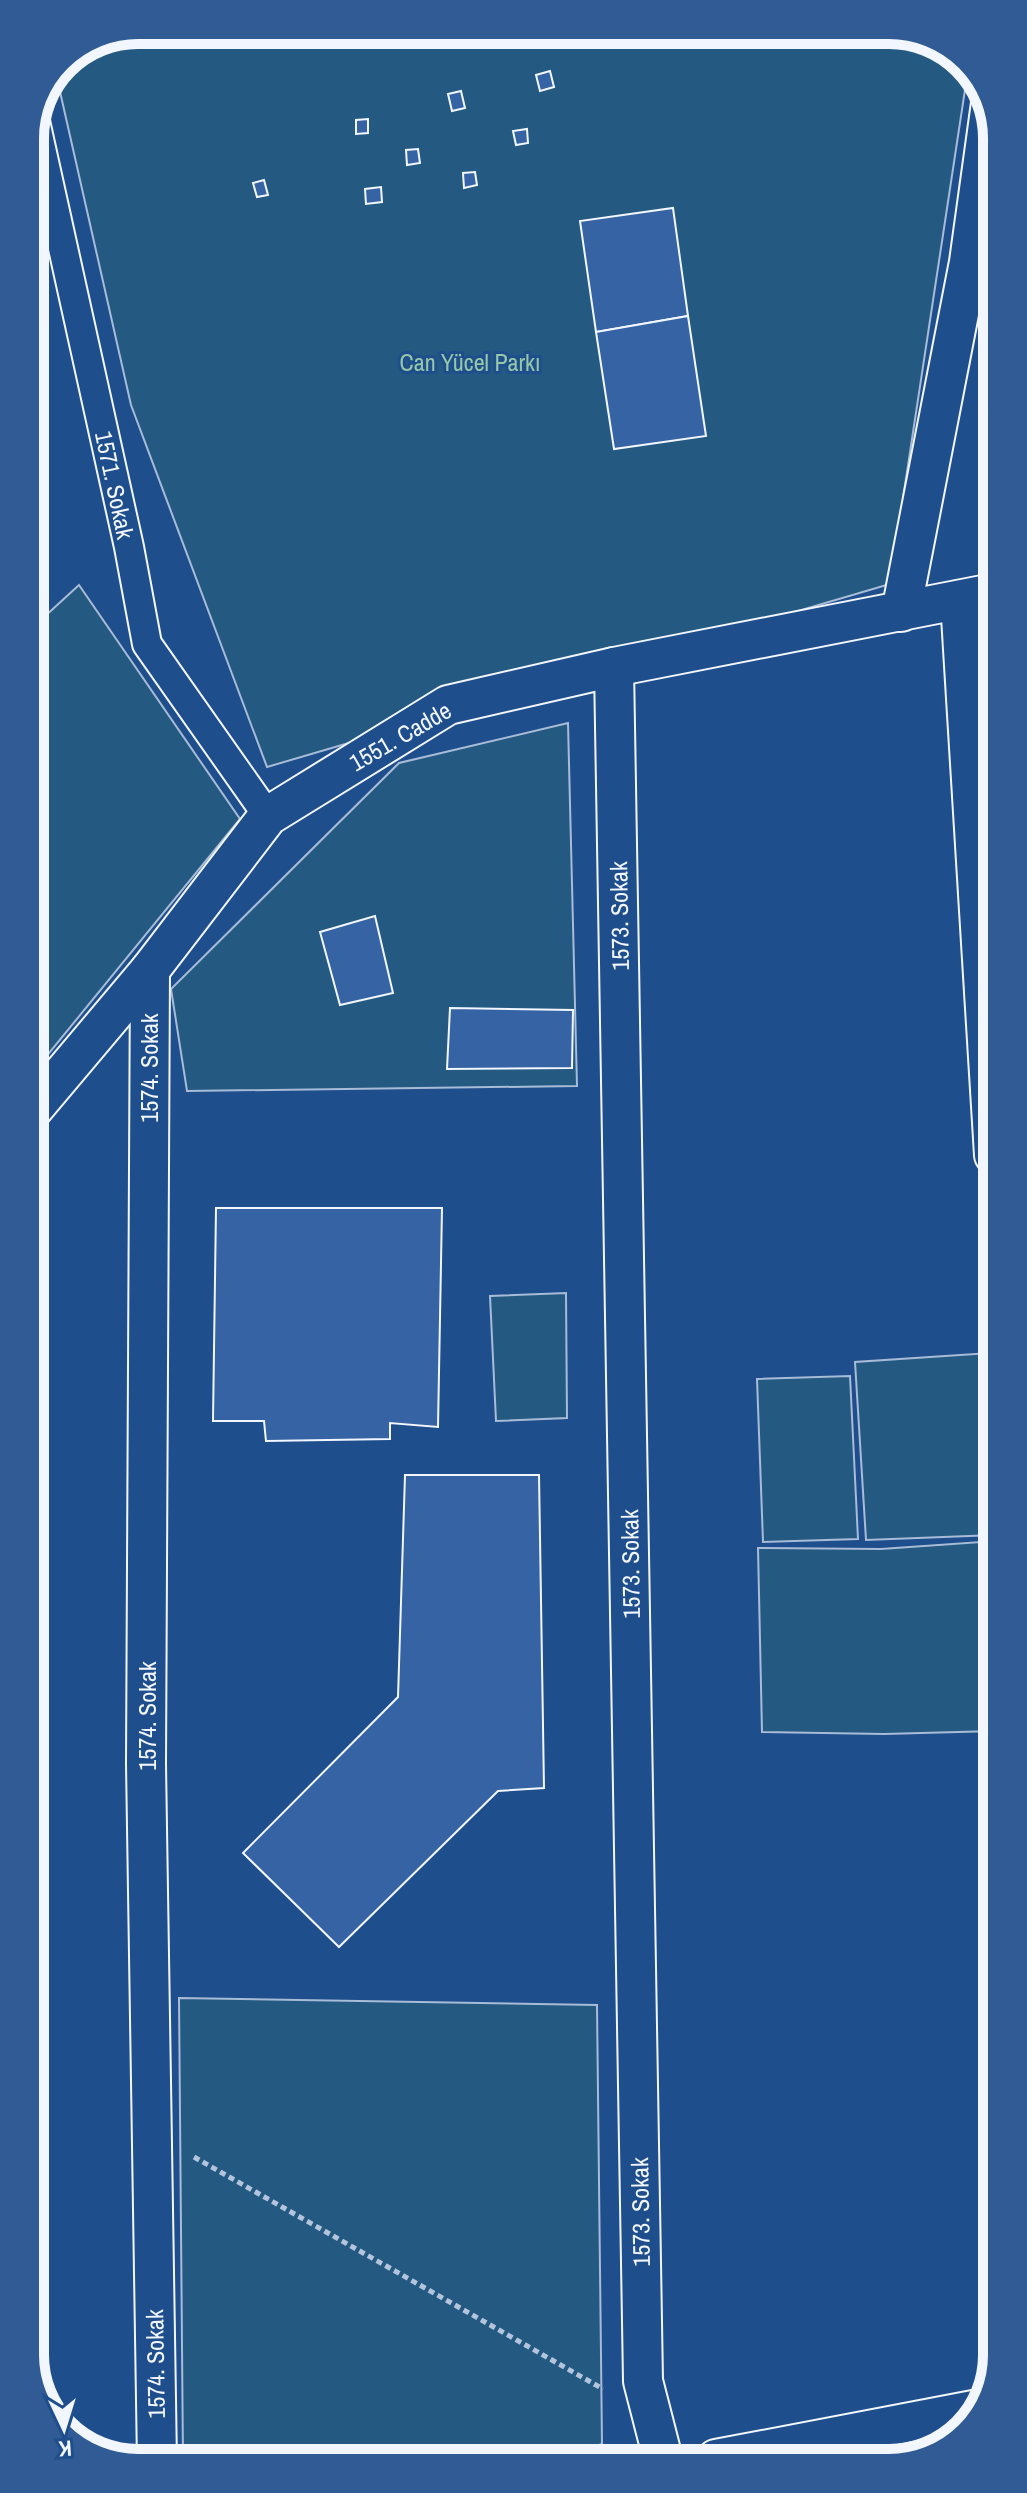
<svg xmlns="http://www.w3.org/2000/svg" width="1027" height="2493" font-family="'Archivo Narrow',sans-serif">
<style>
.green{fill:#245a82;stroke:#a8bbd7;stroke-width:2}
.building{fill:#3563a3;stroke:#f2f6ff;stroke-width:2}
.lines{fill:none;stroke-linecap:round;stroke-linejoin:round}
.pedestrian-casing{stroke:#f2f6ff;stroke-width:32}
.minor-casing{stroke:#f2f6ff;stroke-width:42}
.path{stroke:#b3c4dc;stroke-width:5;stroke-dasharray:6 4;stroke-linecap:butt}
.pedestrian{stroke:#1f4e8c;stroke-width:28}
.minor{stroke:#1f4e8c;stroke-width:38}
.labels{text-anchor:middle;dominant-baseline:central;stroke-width:6;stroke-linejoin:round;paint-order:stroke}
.park-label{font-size:24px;fill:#97c8a6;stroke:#1f4e8c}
.street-label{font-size:24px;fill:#f2f6ff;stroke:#1f4e8c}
.rim{fill:none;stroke:#f2f6ff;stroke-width:10}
</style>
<rect width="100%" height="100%" fill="#1f4e8c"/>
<!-- green -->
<g class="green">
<path d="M138 30H897L955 53 968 70 890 584 267 767 131 405 56 74 62 61Z"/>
<path d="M79 585 240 819 32 1074 31 629Z"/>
<path d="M568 723 577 1086 187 1091 171 989 399 763Z"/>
<path d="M566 1293 567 1418 496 1421 490 1296Z"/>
<path d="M990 1353 995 1452V1535L866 1540 855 1362Z"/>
<path d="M850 1376 858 1539 763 1542 757 1379Z"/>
<path d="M995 1541V1731L884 1734 762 1732 758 1548 881 1549Z"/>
<path d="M179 1998 597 2005 602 2444 558 2460 183 2462Z"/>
</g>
<!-- building -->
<g class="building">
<path d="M550 71 554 87 540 91 536 75Z"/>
<path d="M461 91 465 108 452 111 448 94Z"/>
<path d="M368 119V133L356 134V120Z"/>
<path d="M527 129 528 143 516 145 513 131Z"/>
<path d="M418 149 420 163 407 165 406 150Z"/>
<path d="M475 172 477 185 464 188 463 173Z"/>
<path d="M264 180 268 195 257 197 253 183Z"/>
<path d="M381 187 382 202 366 204 365 189Z"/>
<path d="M673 208 688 316 596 332 580 221Z"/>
<path d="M688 316 706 436 614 449 596 332Z"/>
<path d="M31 535 40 543 31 553Z"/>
<path d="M375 916 393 993 340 1005 320 932Z"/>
<path d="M450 1008 573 1010 572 1068 447 1069Z"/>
<path d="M216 1208H442L438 1427 390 1423V1439L266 1441 264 1421H213Z"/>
<path d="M405 1475H539L544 1788 498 1791 339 1947 243 1853 398 1697Z"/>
</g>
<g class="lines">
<defs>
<path id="pedestrian" d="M35 121 129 547 147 644 268 816"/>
<g id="minor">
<path d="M960 600 994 1155"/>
<path d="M901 612 969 262 991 103"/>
<path d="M614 667 643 2381 663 2459"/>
<path d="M150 970 146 1764 157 2463"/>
<path d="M33 1109 150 970 268 816 448 705 614 667 993 593"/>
<path d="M716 2459 979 2409"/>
</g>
</defs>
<!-- pedestrian casing -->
<use href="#pedestrian" class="pedestrian-casing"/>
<!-- minor casing -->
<use href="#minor" class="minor-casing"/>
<!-- path -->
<path class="path" d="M194 2157 603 2389"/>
<!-- pedestrian -->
<use href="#pedestrian" class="pedestrian"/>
<!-- minor -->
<use href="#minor" class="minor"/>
</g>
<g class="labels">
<!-- park labels -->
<g class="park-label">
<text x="470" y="362">Can Yücel Parkı</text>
</g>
<!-- street labels -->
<g class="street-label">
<text transform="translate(115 485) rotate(78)">1571. Sokak</text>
<text transform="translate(400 736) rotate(-30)">1551. Cadde</text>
<text transform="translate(619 916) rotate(-91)">1573. Sokak</text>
<text transform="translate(149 1068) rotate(-90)">1574. Sokak</text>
<text transform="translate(630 1564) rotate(-91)">1573. Sokak</text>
<text transform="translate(147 1716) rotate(-90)">1574. Sokak</text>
<text transform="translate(640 2212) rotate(-91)">1573. Sokak</text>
<text transform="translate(155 2364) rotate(-91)">1574. Sokak</text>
</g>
</g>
<!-- crop -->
<path d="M0 0H1027V2493H0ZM138 44H889A94 94 0 0 1 983 138V2355A94 94 0 0 1 889 2449H138A94 94 0 0 1 44 2355V138A94 94 0 0 1 138 44Z" fill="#305b95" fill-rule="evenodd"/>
<path class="rim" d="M138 44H889A94 94 0 0 1 983 138V2355A94 94 0 0 1 889 2449H138A94 94 0 0 1 44 2355V138A94 94 0 0 1 138 44Z"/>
<!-- north arrow -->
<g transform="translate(64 2429) rotate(176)" stroke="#1f4e8c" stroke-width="6" paint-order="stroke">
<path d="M0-6L14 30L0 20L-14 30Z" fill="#f2f6ff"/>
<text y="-12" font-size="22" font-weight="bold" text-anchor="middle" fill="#f2f6ff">K</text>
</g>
</svg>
